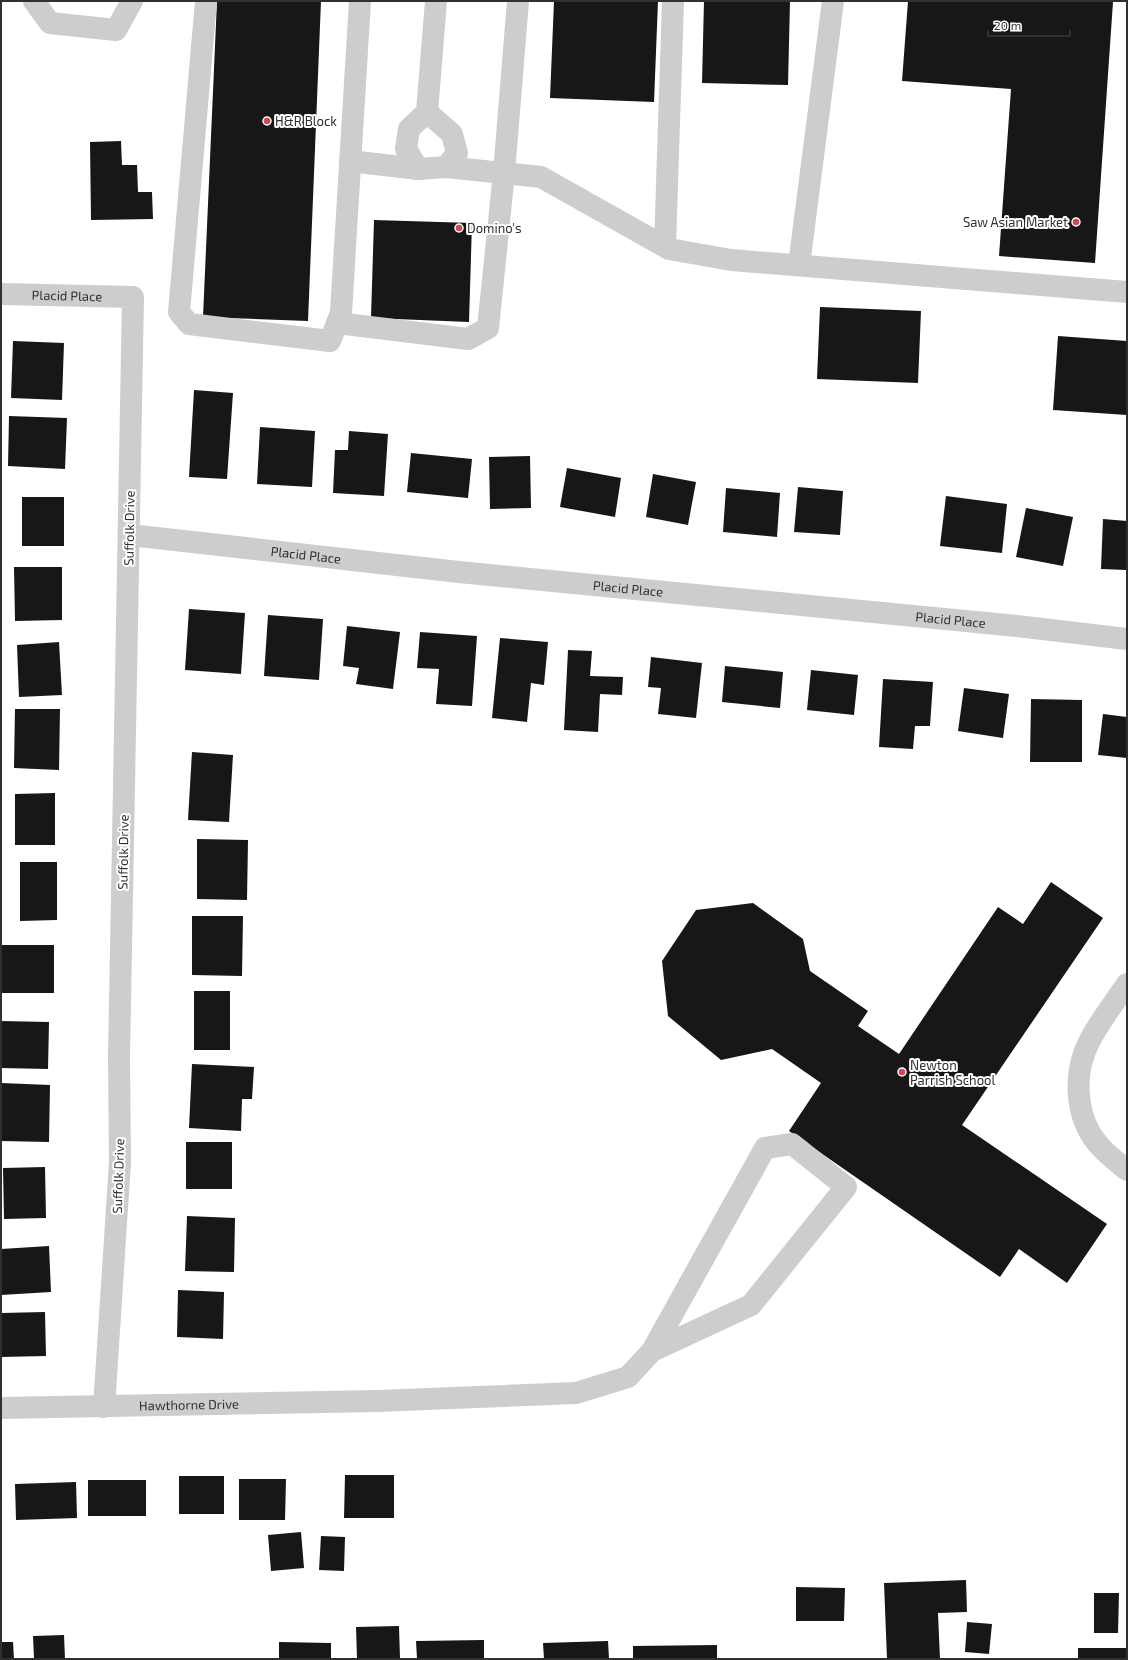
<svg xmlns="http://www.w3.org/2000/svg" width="1128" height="1660" font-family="'Exo 2',sans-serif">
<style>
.building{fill:#171717}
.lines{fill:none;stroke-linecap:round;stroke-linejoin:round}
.minor{stroke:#cdcdcd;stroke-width:22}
.poi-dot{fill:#d24753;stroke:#fff;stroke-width:1.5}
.labels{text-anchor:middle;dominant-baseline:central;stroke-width:4;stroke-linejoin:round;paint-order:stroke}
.poi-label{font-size:13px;fill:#303030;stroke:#fff;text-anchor:start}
.street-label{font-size:13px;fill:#303030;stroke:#fff}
</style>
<rect width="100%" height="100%" fill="#fff"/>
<!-- building -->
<g class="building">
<path d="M217 1H321L308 321 203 317Z"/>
<path d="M554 1H658L654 102 550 98Z"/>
<path d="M704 1H790L788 85 702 83Z"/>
<path d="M908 1 1113 2 1095 263 999 256 1011 89 902 81Z"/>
<path d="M121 141 122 165H137L138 192H152L153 219 91 220 90 142Z"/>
<path d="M374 220 472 223 469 322 371 318Z"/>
<path d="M820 307 921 311 918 383 817 379Z"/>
<path d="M1058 336 1127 341V415L1053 410Z"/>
<path d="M13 341 64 343 62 400 11 398Z"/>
<path d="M194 390 233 393 227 479 189 477Z"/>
<path d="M9 416 67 418 65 469 8 466Z"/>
<path d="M260 427 315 431 312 487 257 484Z"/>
<path d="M349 431 388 434 384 496 333 493 335 450H348Z"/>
<path d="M411 453 472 459 468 498 407 492Z"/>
<path d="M530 456 531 508 490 509 489 457Z"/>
<path d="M567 468 621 478 615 517 560 507Z"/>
<path d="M653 474 696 482 688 525 646 517Z"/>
<path d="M798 487 843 491 840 535 794 532Z"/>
<path d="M726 488 780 493 777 537 723 532Z"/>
<path d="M946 496 1007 504 1002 553 940 546Z"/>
<rect x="22" y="497" width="42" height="49"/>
<path d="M1026 508 1073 517 1063 566 1016 557Z"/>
<path d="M1103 519 1127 521V570L1101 569Z"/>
<path d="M14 567H62V620L15 621Z"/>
<path d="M189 609 245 613 241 674 185 670Z"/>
<path d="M268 615 323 619 319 680 264 676Z"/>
<path d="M347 626 400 632 393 689 356 684 359 668 343 666Z"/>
<path d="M420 632 477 636 472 706 436 704 439 669 417 668Z"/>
<path d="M500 638 548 642 544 685 531 683 527 722 492 718Z"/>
<path d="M59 642 62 695 19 697 17 645Z"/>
<path d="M568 650 592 651 590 676 623 677 622 695 600 694 598 732 564 730Z"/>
<path d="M651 657 702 663 696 718 658 714 661 688 648 687Z"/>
<path d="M725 666 783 672 780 708 722 702Z"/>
<path d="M811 670 858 675 854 715 807 710Z"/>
<path d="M883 679 933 682 930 726H915L913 749 879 747Z"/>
<path d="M964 688 1009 694 1003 738 958 731Z"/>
<path d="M1031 699 1082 700V762H1030Z"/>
<path d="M15 709H60L59 770 14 768Z"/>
<path d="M1103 714 1127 717V758L1098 755Z"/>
<path d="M192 752 233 755 229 822 188 820Z"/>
<path d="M55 793V845H15V794Z"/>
<path d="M197 839 248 840 247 900 197 899Z"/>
<path d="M20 862H57V920L20 921Z"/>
<path d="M1051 882 1103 918 962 1125 1107 1224 1067 1283 1019 1249 1000 1277 789 1131 821 1083 772 1049 721 1060 668 1016 662 961 696 910 753 903 803 939 810 971 868 1011 858 1026 899 1054 998 907 1023 924Z"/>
<path d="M192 916H243L242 976 192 975Z"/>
<rect x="1" y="945" width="53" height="48"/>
<rect x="194" y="991" width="36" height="59"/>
<path d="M1 1021 49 1022 48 1069 1 1068Z"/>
<path d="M192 1064 254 1067 252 1099H242L241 1131 189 1128Z"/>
<path d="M1 1083 50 1085 49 1142 1 1141Z"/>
<rect x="186" y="1142" width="46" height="47"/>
<path d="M45 1167 46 1218 4 1219 3 1168Z"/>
<path d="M187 1216 235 1218 234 1272 185 1271Z"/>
<path d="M49 1246 51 1292 1 1295V1249Z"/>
<path d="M178 1290 224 1292 223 1339 177 1337Z"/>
<path d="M45 1312 46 1356 1 1357V1313Z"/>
<path d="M345 1475H394V1518H344Z"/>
<rect x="179" y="1476" width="45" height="38"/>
<path d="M239 1479H286L285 1520H239Z"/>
<rect x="88" y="1480" width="58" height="36"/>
<path d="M76 1482 77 1518 16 1520 15 1484Z"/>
<path d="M301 1532 304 1568 271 1571 268 1535Z"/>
<path d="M321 1536 345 1537 344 1571 319 1570Z"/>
<path d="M966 1580 967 1612 938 1613 940 1659H887L884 1583Z"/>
<path d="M796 1587 845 1588 844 1621H796Z"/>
<path d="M1094 1593H1119L1118 1633H1094Z"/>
<path d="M967 1622 992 1624 989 1654 965 1652Z"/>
<path d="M399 1626 400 1659H357L356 1627Z"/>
<path d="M64 1635 65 1659H34L33 1636Z"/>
<path d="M484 1640V1659H417L416 1641Z"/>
<path d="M608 1641 609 1659H544L543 1643Z"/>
<path d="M1 1642H13L14 1659H1Z"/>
<path d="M279 1642 331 1643V1659H279Z"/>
<path d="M717 1645V1659H633V1646Z"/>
<rect x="1078" y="1648" width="48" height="11"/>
</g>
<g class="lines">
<!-- minor -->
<g class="minor">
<path d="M34 1 50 23 116 30 132 1"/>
<path d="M206 1 179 312 189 324 330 341 341 313 360 1"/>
<path d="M427 112 452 134 457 153 446 167 418 169 406 149 409 129 427 112 436 1"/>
<path d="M350 161 418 169"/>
<path d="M446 167 541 177 669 249 731 260 1127 292"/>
<path d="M665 246 673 1"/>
<path d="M799 265 833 1"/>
<path id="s1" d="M1 294 133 297 119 1057 120 1162 104 1407"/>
<path d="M337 323 468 339 488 328 504 173 518 1"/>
<path id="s2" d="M130 535 459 572 1017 626 1127 639"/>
<path d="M1127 984C1114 1003 1099 1022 1089 1042 1073 1073 1075 1117 1098 1144 1106 1154 1117 1162 1127 1170"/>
<path id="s3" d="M1 1408 377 1401 576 1393 628 1377 652 1351 751 1305 846 1187 792 1144 765 1148 652 1351"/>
</g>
</g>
<!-- markers -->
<g class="poi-dot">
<circle cx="267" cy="121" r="4"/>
<circle cx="1076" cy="222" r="4"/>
<circle cx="459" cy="228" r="4"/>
<circle cx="902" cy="1072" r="4"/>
</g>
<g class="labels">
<!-- poi labels -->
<g class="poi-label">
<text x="275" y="121">H&amp;R Block</text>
<text x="1068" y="222" text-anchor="end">Saw Asian Market</text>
<text x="467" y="228">Domino's</text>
<text x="910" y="1065">Newton<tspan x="910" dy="15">Parrish School</tspan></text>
</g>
<!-- street labels -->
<g class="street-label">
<text stroke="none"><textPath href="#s1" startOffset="66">Placid Place</textPath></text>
<text transform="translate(129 528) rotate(-89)">Suffolk Drive</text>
<text stroke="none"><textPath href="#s2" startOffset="177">Placid Place</textPath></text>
<text stroke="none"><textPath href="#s2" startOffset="501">Placid Place</textPath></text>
<text stroke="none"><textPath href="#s2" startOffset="825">Placid Place</textPath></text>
<text transform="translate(123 852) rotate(-89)">Suffolk Drive</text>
<text transform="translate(118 1176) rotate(-88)">Suffolk Drive</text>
<text stroke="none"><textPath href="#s3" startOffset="188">Hawthorne Drive</textPath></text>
</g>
</g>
<!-- border -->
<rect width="1128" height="1660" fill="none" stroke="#303030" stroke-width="4"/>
<!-- scale -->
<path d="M988 30v6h82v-6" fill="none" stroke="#303030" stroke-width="2"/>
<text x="994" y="30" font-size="12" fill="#303030" stroke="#ffffff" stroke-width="3" paint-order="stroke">20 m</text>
</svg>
